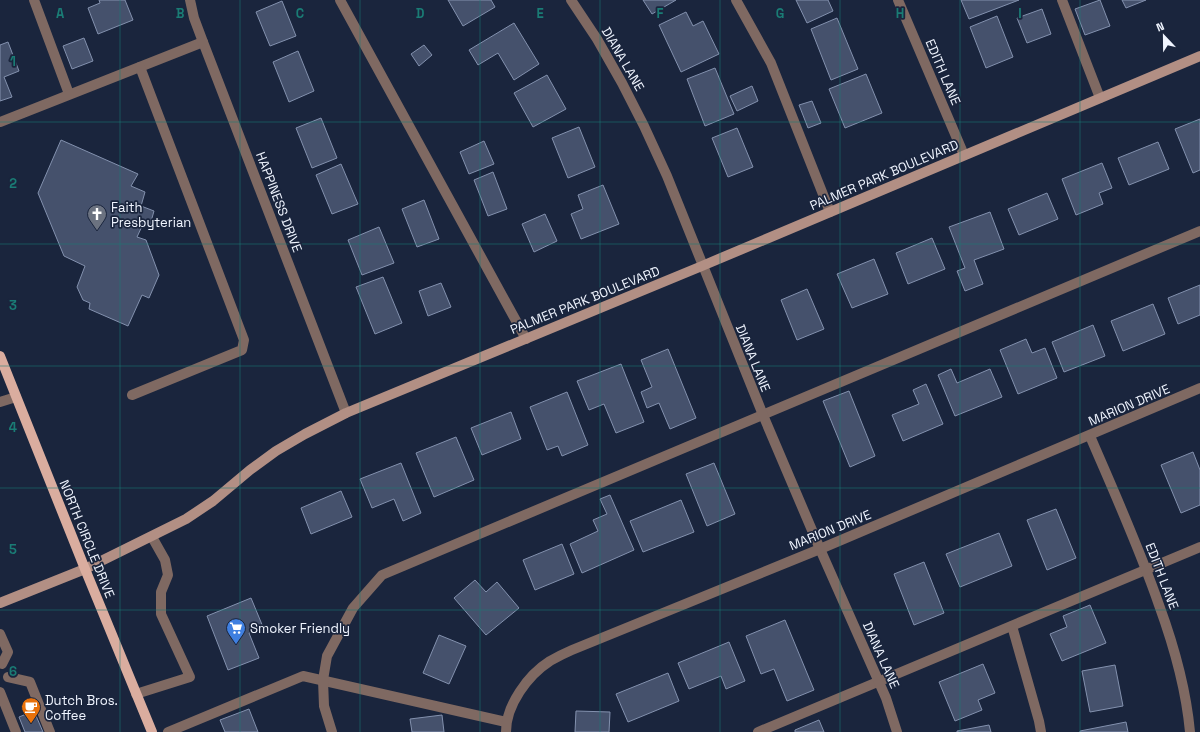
<svg xmlns="http://www.w3.org/2000/svg" width="1200" height="732" font-family="'Space Grotesk',sans-serif">
<style>
.building{fill:#45516c;stroke:#8391ae}
.lines{fill:none;stroke-linecap:round;stroke-linejoin:round}
.lane{stroke:#7f6962;stroke-width:10}
.street{stroke:#7f6962;stroke-width:10}
.secondary{stroke:#b28f84;stroke-width:10}
.primary{stroke:#daad9f;stroke-width:10}
.grid{fill:none;stroke:#1a7c75;stroke-width:1;stroke-opacity:0.55}
.labels{text-anchor:middle;dominant-baseline:central;stroke-width:3.5;stroke-linejoin:round;paint-order:stroke}
.street-label{font-size:13px;fill:#f0f5ff;stroke:#1a253d}
.poi-label{font-size:13px;fill:#f0f5ff;stroke:#1a253d;text-anchor:start}
.grid-label{font-size:13px;text-anchor:middle;font-weight:bold;fill:#1a7c75;stroke:#1a253d;stroke-width:3.5;stroke-linejoin:round;paint-order:stroke}
</style>
<rect width="100%" height="100%" fill="#1a253d"/>
<!-- building -->
<g class="building">
<path d="M99 0H125L133 20 98 34 88 8 100 3Z"/>
<path d="M448 0H491L495 7 463 26Z"/>
<path d="M643 0H676L652 14Z"/>
<path d="M796 0H828L833 11 807 23Z"/>
<path d="M961 0H1019L969 19Z"/>
<path d="M1100 0 1110 26 1085 35 1075 9Z"/>
<path d="M1122 0H1146L1126 8Z"/>
<path d="M282 1 296 36 270 46 256 12Z"/>
<path d="M1042 9 1051 34 1027 43 1017 18Z"/>
<path d="M686 12 693 26 703 21 719 54 681 72 659 25Z"/>
<path d="M997 16 1013 57 986 68 970 27Z"/>
<path d="M837 18 858 69 831 80 811 29Z"/>
<path d="M514 23 539 64 514 80 498 53 478 65 469 50Z"/>
<path d="M84 38 93 61 72 69 63 46Z"/>
<path d="M8 42 19 71 4 77 12 97 0 101V45Z"/>
<path d="M424 45 432 55 419 66 411 54Z"/>
<path d="M298 51 314 91 289 102 273 62Z"/>
<path d="M715 68 734 114 705 126 687 79Z"/>
<path d="M866 74 882 113 845 128 829 89Z"/>
<path d="M547 75 566 109 533 127 514 93Z"/>
<path d="M752 86 758 101 737 111 730 96Z"/>
<path d="M812 101 821 123 808 128 799 105Z"/>
<path d="M321 118 337 158 312 168 296 128Z"/>
<path d="M1200 119V170L1193 173 1175 129Z"/>
<path d="M579 127 595 167 568 178 552 138Z"/>
<path d="M737 128 753 167 728 177 712 138Z"/>
<path d="M61 140 138 174 131 186 145 192 141 206 154 211 150 225 143 224 137 237 146 240 159 275 149 298 142 295 128 326 89 309 90 303 83 300 77 287 85 266 64 256 38 193Z"/>
<path d="M484 141 494 164 469 174 460 152Z"/>
<path d="M1158 142 1169 169 1129 185 1118 158Z"/>
<path d="M1102 163 1112 188 1099 193 1103 204 1076 215 1062 179Z"/>
<path d="M341 164 358 204 332 214 316 175Z"/>
<path d="M493 172 507 209 488 216 474 180Z"/>
<path d="M603 185 619 224 581 239 571 214 583 209 578 195Z"/>
<path d="M1047 193 1058 219 1019 235 1008 209Z"/>
<path d="M424 200 439 239 417 247 402 209Z"/>
<path d="M990 212 1004 249 974 260 983 284 965 291 957 271 965 268 949 227Z"/>
<path d="M545 214 557 241 534 252 522 224Z"/>
<path d="M379 227 394 263 362 275 348 240Z"/>
<path d="M932 238 945 269 908 284 896 253Z"/>
<path d="M874 259 888 294 852 308 837 274Z"/>
<path d="M383 277 402 323 375 334 356 287Z"/>
<path d="M441 283 451 307 428 316 419 291Z"/>
<path d="M1200 285V315L1178 324 1168 298Z"/>
<path d="M807 289 824 329 797 340 781 300Z"/>
<path d="M1153 304 1165 334 1123 351 1111 321Z"/>
<path d="M1093 325 1105 356 1064 372 1052 342Z"/>
<path d="M1026 339 1032 353 1045 348 1057 378 1018 394 1000 350Z"/>
<path d="M668 349 696 418 670 429 659 403 647 408 641 392 652 387 641 360Z"/>
<path d="M621 364 644 422 616 433 604 404 589 410 577 381Z"/>
<path d="M951 369 957 383 990 369 1002 397 955 416 938 375Z"/>
<path d="M926 384 943 424 903 441 892 415 919 404 913 390Z"/>
<path d="M849 391 875 456 850 467 823 401Z"/>
<path d="M567 392 588 445 562 456 558 446 547 450 530 407Z"/>
<path d="M511 412 521 439 482 455 471 428Z"/>
<path d="M456 437 474 480 434 497 416 453Z"/>
<path d="M1193 452 1200 470V505L1181 513 1161 465Z"/>
<path d="M401 463 421 513 403 521 394 499 372 508 360 479Z"/>
<path d="M714 463 735 514 707 526 686 474Z"/>
<path d="M341 491 352 517 311 534 301 508Z"/>
<path d="M610 495 634 550 582 573 570 544 598 531 593 520 607 514 600 499Z"/>
<path d="M681 500 694 532 643 552 630 521Z"/>
<path d="M1056 509 1076 558 1047 570 1027 520Z"/>
<path d="M999 533 1012 566 960 587 946 554Z"/>
<path d="M562 544 574 574 535 590 523 560Z"/>
<path d="M924 562 944 613 914 625 894 574Z"/>
<path d="M475 580 486 592 497 582 519 608 486 635 454 598Z"/>
<path d="M251 598 263 627 249 633 259 658 228 670 207 616Z"/>
<path d="M1090 605 1106 643 1062 661 1050 634 1067 627 1063 616Z"/>
<path d="M785 620 814 690 787 701 774 669 761 674 746 636Z"/>
<path d="M439 635 466 646 449 684 423 673Z"/>
<path d="M729 642 745 681 726 689 721 676 689 689 678 663Z"/>
<path d="M983 664 995 693 978 700 982 710 955 721 939 682Z"/>
<path d="M1115 665 1123 706 1090 712 1082 671Z"/>
<path d="M668 673 679 701 628 722 616 694Z"/>
<path d="M249 709 258 732H225L220 720Z"/>
<path d="M34 711 43 732H25L19 717Z"/>
<path d="M576 711 610 712 609 732H575Z"/>
<path d="M442 715 444 732H412L410 719Z"/>
<path d="M819 720 824 732H795V730Z"/>
<path d="M1126 722 1128 732H1080V731Z"/>
<path d="M989 725 991 732H957V731Z"/>
</g>
<g class="lines">
<!-- lane -->
<g class="lane">
<path d="M34 0 69 94"/>
<path d="M340 0 526 339"/>
<path d="M736 0 771 63 830 212"/>
<path d="M1062 0 1100 98"/>
<path d="M0 122 203 42"/>
<path d="M132 395 242 350 244 340 140 67"/>
<path d="M0 402 16 397"/>
<path d="M1012 626 1039 721 1041 732"/>
<path d="M0 634 8 652 2 664"/>
<path d="M8 677 30 682 50 732"/>
<path d="M0 692 16 732"/>
<path d="M136 694 190 677 161 614V592L168 575 165 560 152 537"/>
<path d="M168 732 303 676 506 722"/>
<path d="M332 732 324 706 323 680 327 656 353 608 382 575 1200 231"/>
<path d="M758 732 1200 547"/>
</g>
<!-- street -->
<g class="street">
<path d="M190 0 194 18 203 42 346 413"/>
<path d="M571 0 597 39 622 83 644 126 667 176 763 415 820 549 886 698 897 732"/>
<path d="M898 0 964 155"/>
<path d="M1090 436C1114 492 1139 547 1159 605 1174 646 1186 688 1190 732"/>
<path d="M506 732C506 705 528 675 550 661 557 657 565 653 572 650L820 549 1200 388"/>
</g>
<!-- secondary -->
<path class="secondary" d="M0 603 85 569 186 519 213 501 250 470 276 451 305 434 346 413 702 266 1200 56"/>
<!-- primary -->
<path class="primary" d="M0 356 85 569 152 732"/>
</g>
<!-- grid -->
<path class="grid" d="M120 0V732M240 0V732M360 0V732M480 0V732M600 0V732M720 0V732M840 0V732M960 0V732M1080 0V732M0 122H1200M0 244H1200M0 366H1200M0 488H1200M0 610H1200"/>
<!-- icons -->
<defs>
<symbol id="church-pin" viewBox="-11 -11 22 30"><path d="M0 17L-7.5 6A9.5 9.5 0 1 1 7.5 6Z" fill="#6b7280" stroke="#1a253d"/><path d="M-1.2-6h2.4v3.5h3.3v2.4h-3.3V6h-2.4V-.1h-3.3v-2.4h3.3Z" fill="#fff"/></symbol>
<symbol id="supermarket-pin" viewBox="-11 -11 22 30"><path d="M0 17L-7.5 6A9.5 9.5 0 1 1 7.5 6Z" fill="#3f7fe0" stroke="#1a253d"/><path d="M-6-5.5h2.5l.6 2H6L4.5 2H-2.5L-4.4-4H-6ZM-1.5 3.2a1.3 1.3 0 1 0 .1 0ZM3 3.2a1.3 1.3 0 1 0 .1 0Z" fill="#fff"/></symbol>
<symbol id="cafe-pin" viewBox="-11 -11 22 30"><path d="M0 17L-7.5 6A9.5 9.5 0 1 1 7.5 6Z" fill="#e8710a" stroke="#1a253d"/><path d="M-5.5-4.5H6V0H3Q3 3.5 0 3.5H-2.5Q-5.5 3.5-5.5 0ZM3-3.2v2h1.7v-2ZM-6 4.5H4V6H-6Z" fill="#fff"/></symbol>
</defs>
<g fill-rule="evenodd">
<use href="#church-pin" x="86" y="203" width="22" height="30"/>
<use href="#supermarket-pin" x="225" y="617" width="22" height="30"/>
<use href="#cafe-pin" x="20" y="696" width="22" height="30"/>
</g>
<g class="labels">
<!-- street labels -->
<g class="street-label">
<text transform="translate(623 59) rotate(60)">DIANA LANE</text>
<text transform="translate(943 72) rotate(67)">EDITH LANE</text>
<text transform="translate(884 175) rotate(-23)">PALMER PARK BOULEVARD</text>
<text transform="translate(279 202) rotate(69)">HAPPINESS DRIVE</text>
<text transform="translate(585 300) rotate(-22)">PALMER PARK BOULEVARD</text>
<text transform="translate(753 358) rotate(68)">DIANA LANE</text>
<text transform="translate(1129 405) rotate(-23)">MARION DRIVE</text>
<text transform="translate(830 530) rotate(-22)">MARION DRIVE</text>
<text transform="translate(87 539) rotate(68)">NORTH CIRCLE DRIVE</text>
<text transform="translate(1162 576) rotate(69)">EDITH LANE</text>
<text transform="translate(881 655) rotate(66)">DIANA LANE</text>
</g>
<!-- poi labels -->
<g class="poi-label">
<text x="111" y="207">Faith<tspan x="111" dy="15">Presbyterian</tspan></text>
<text x="250" y="628">Smoker Friendly</text>
<text x="45" y="700">Dutch Bros.<tspan x="45" dy="15">Coffee</tspan></text>
</g>
</g>
<g class="grid-label">
<text x="60" y="18">A</text>
<text x="180" y="18">B</text>
<text x="300" y="18">C</text>
<text x="420" y="18">D</text>
<text x="540" y="18">E</text>
<text x="660" y="18">F</text>
<text x="780" y="18">G</text>
<text x="900" y="18">H</text>
<text x="1020" y="18">I</text>
<text x="13" y="66">1</text>
<text x="13" y="188">2</text>
<text x="13" y="310">3</text>
<text x="13" y="432">4</text>
<text x="13" y="554">5</text>
<text x="13" y="676">6</text>
</g>
<!-- north arrow -->
<g transform="translate(1164 36) rotate(338)" stroke="#1a253d" stroke-width="3" paint-order="stroke">
<path d="M0-3L7 15L0 10L-7 15Z" fill="#f0f5ff"/>
<text y="-6" font-size="11" font-weight="bold" text-anchor="middle" fill="#f0f5ff">N</text>
</g>
</svg>
